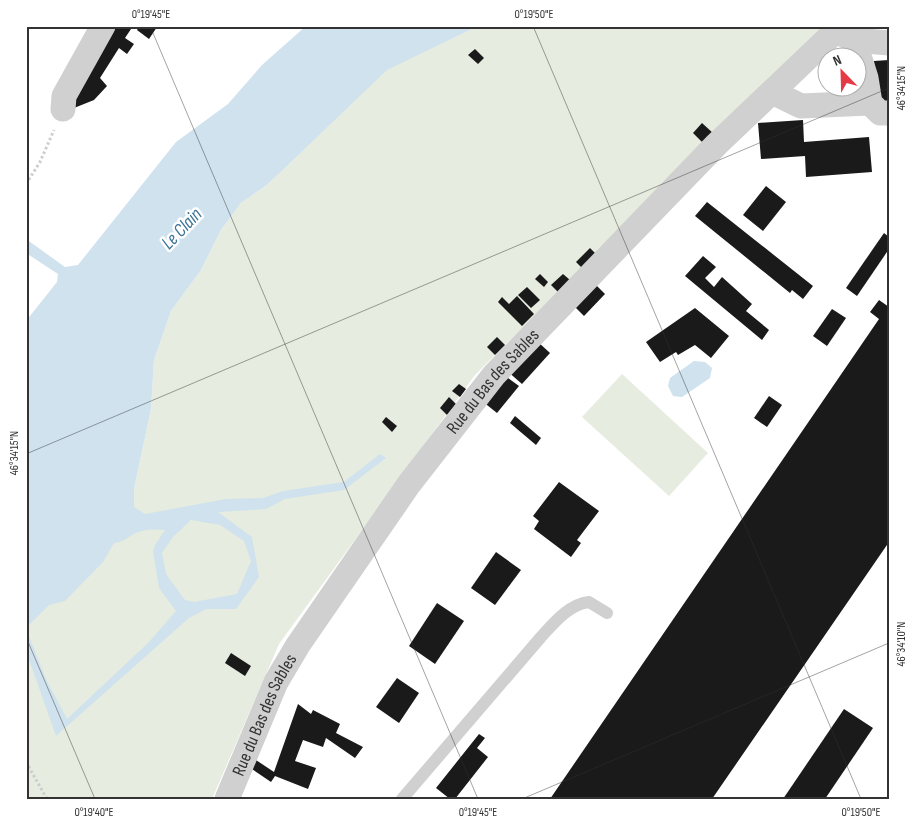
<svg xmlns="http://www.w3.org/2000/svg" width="915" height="825" font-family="'Sofia Sans Condensed',sans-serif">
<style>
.green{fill:#e6ecdf}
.water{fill:#cfe2ee;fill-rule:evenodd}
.building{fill:#1a1a1a}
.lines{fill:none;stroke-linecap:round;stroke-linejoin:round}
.path{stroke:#cdcdcd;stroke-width:3;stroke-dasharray:2.5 2.5;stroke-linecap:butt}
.service{stroke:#d0d0d0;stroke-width:12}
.minor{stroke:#d0d0d0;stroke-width:25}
.ticks{fill:none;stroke:#333;stroke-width:1;stroke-opacity:0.45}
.labels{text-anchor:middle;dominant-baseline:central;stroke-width:5;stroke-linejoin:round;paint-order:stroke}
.street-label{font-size:18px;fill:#333;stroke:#fff}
.water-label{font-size:19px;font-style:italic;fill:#3f7597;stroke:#fff}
.neatline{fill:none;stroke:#333;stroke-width:2}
.ticks-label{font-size:12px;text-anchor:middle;fill:#333}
</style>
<rect width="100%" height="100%" fill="#fff"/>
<!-- green -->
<g class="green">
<path d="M478 26H825L475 375 279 644 212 799H26V580L134 489 151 409 154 360 171 311 201 270 221 230 241 203 268 184 387 69Z"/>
<path d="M622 374 708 453 669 496 582 417Z"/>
</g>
<!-- water -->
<g class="water">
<path d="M306 26H478L387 70 268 184 241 203 221 230 201 270 171 311 154 360 151 409 134 489V507L145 514 226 499 263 498 283 491 344 482 380 454 386 458 344 490 285 499 266 509 218 512 252 537 259 577 236 609H206L189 618 56 736 26 651V629L46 679 67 719 148 643 176 611 159 588 153 551 155 545 165 530C154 529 142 529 132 535 125 539 123 542 114 543L103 562 65 601 49 605 26 628V321L57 282 58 274 26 253V239L65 267 78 265 176 142 228 104 262 65ZM191 520 220 525 244 541 251 561 237 594 194 602 185 600 166 574 162 553 173 537Z"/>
<path d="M694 361 705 362 712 368 710 378 682 397 673 396 668 386 670 378Z"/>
</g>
<!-- building -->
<g class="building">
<path d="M111 26H133L125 38 134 44 127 54 119 48 100 78 107 86 94 100 69 110Z"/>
<path d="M139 26H162L160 29 157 27 149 39 137 30Z"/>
<path d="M475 49 484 58 478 64 468 55Z"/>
<path d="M889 60V105H878L874 61Z"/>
<path d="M803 120 804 142 869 137 872 172 806 177 805 156 761 159 758 123Z"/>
<path d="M702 123 714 134 704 144 693 133Z"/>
<path d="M766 186 786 202 763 231 743 215Z"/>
<path d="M707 202 813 286 803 299 792 290 790 293 695 216Z"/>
<path d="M884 233 889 237V249L857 296 846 288Z"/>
<path d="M590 248 596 254 582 268 576 262Z"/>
<path d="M703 256 716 267 705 278 714 287 722 277 752 304 746 311 769 330 762 340 685 276Z"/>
<path d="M540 274 548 282 544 287 535 279Z"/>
<path d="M563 274 570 280 558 292 551 285Z"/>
<path d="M595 284 605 294 584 316 573 305Z"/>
<path d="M527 287 540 300 531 308 518 295Z"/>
<path d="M517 296 534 314 522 326 498 302 502 297 509 304Z"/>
<path d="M879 300 889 307V542L712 799H550L879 319 870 312Z"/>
<path d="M695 308 729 336 711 358 695 345 678 355 676 352 660 362 646 342Z"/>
<path d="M832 309 846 318 827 346 813 336Z"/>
<path d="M497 337 505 345 495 355 487 347Z"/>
<path d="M537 341 550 353 522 384 507 371Z"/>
<path d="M504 375 519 386 497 413 482 401Z"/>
<path d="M459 384 466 389 460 397 452 391Z"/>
<path d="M769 396 782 405 767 427 754 418Z"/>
<path d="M449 397 456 404 447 415 440 408Z"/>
<path d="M515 416 541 438 536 445 510 423Z"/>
<path d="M386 417 397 426 392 432 382 422Z"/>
<path d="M559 482 599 511 577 540 581 543 571 557 534 529 539 521 533 516Z"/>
<path d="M496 552 521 570 495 605 471 588Z"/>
<path d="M437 603 464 621 435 664 409 646Z"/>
<path d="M231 653 251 666 245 676 225 663Z"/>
<path d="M397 678 419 693 399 723 376 707Z"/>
<path d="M298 704 311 714 313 710 340 724 336 733 363 747 355 758 326 738 323 747 303 740 295 761 316 768 308 789 275 776 271 782 249 767 253 758 274 772Z"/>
<path d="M844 709 873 728 825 799H783Z"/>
<path d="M479 734 485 738 477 748 488 757 455 799H450L436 788Z"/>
</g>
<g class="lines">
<!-- path -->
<g class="path">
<path d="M26 184 40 162 54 130"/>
<path d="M26 762 47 799"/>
</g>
<!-- service -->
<path class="service" d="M402 799 541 637C553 624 569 604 589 602L607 613"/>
<!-- minor -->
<g class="minor">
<path d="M840 33 854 40 889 43"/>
<path d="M854 40 866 78 870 103 880 113H889"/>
<path d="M772 92 801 106 870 103"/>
<path d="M63 109 64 96 103 26"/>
<path id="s1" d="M227 799 276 682 298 645 409 484 494 375 717 144 841 26"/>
</g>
</g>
<!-- ticks -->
<path class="ticks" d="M150 26 478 799M533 26 861 799M26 454 889 88M26 637 95 799M522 799 889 643"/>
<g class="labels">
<!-- street labels -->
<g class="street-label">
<text stroke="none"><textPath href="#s1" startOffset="498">Rue du Bas des Sables</textPath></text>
<text stroke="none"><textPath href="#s1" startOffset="92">Rue du Bas des Sables</textPath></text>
</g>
<!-- water labels -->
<g class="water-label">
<text transform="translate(182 229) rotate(-46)">Le Clain</text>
</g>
</g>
<!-- border -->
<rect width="915" height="825" fill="none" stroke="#ffffff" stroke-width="55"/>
<!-- north arrow -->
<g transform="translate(842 72) rotate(337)"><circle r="24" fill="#ffffff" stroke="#adadad"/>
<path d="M0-4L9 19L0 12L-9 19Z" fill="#e63946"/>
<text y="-8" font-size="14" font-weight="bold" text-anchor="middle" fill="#333333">N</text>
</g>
<rect x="28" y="28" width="860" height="770" class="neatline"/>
<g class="ticks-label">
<text x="151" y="18">0°19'45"E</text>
<text x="534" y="18">0°19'50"E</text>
<text transform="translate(901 88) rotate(-90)" y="4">46°34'15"N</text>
<text transform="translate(14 453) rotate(-90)" y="4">46°34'15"N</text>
<text transform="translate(901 644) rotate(-90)" y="4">46°34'10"N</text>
<text x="94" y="816">0°19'40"E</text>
<text x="478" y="816">0°19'45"E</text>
<text x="861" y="816">0°19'50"E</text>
</g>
</svg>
